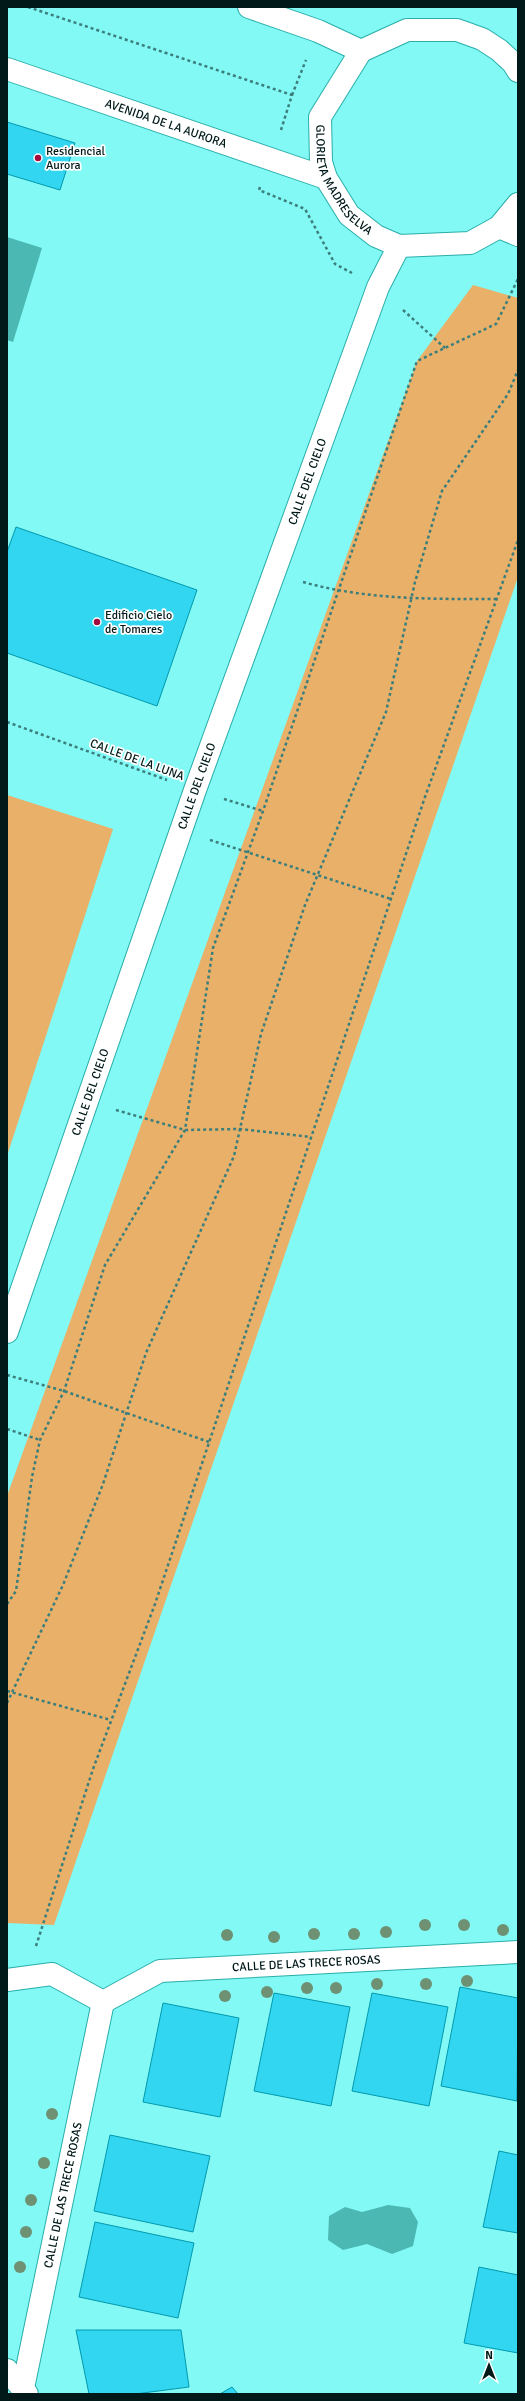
<svg xmlns="http://www.w3.org/2000/svg" width="525" height="2401" font-family="Signika,sans-serif">
<style>
.green{fill:#e9b069}
.water{fill:#4cb8b4}
.building{fill:#32d6f0;stroke:#0299ae}
.lines{fill:none;stroke-linecap:round;stroke-linejoin:round}
.minor-casing{stroke:#29aea9;stroke-width:24}
.tertiary-casing{stroke:#29aea9;stroke-width:24}
.path{stroke:#3b7e7c;stroke-width:2.5;stroke-dasharray:3 3;stroke-linecap:butt}
.minor{stroke:#fff;stroke-width:22}
.tertiary{stroke:#fff;stroke-width:22}
.tree{fill:#6e9173}
.poi-dot{fill:#a4093e;stroke:#fff;stroke-width:1.5}
.labels{text-anchor:middle;dominant-baseline:central;stroke-width:3.5;stroke-linejoin:round;paint-order:stroke}
.street-label{font-size:12px;fill:#011919;stroke:#fff}
.poi-label{font-size:12px;fill:#011919;stroke:#fff;text-anchor:start}
</style>
<rect width="100%" height="100%" fill="#82f9f4"/>
<!-- green -->
<g class="green">
<path d="M473 285 518 298V577L54 1925 7 1923V1496L417 361Z"/>
<path d="M7 795 113 829 7 1156Z"/>
</g>
<!-- water -->
<g class="water">
<path d="M7 237 42 248 13 342 7 340Z"/>
<path d="M388 2205 410 2208 418 2222 413 2246 392 2254 367 2244 343 2250 328 2240 329 2216 345 2207 362 2212Z"/>
</g>
<!-- building -->
<g class="building">
<path d="M7 122 75 143 60 190 7 174Z"/>
<path d="M16 527 197 590 157 706 7 653V552Z"/>
<path d="M460 1987 518 1998 517 2101 441 2086Z"/>
<path d="M274 1993 350 2007 331 2106 254 2091Z"/>
<path d="M372 1993 448 2007 429 2106 352 2091Z"/>
<path d="M163 2003 239 2018 220 2117 143 2102Z"/>
<path d="M110 2135 210 2156 193 2232 94 2211Z"/>
<path d="M499 2151 518 2155V2233L483 2227Z"/>
<path d="M95 2222 194 2243 178 2318 79 2297Z"/>
<path d="M479 2267 518 2275V2353L464 2343Z"/>
<path d="M76 2330H181L189 2387 135 2394H89Z"/>
<path d="M232 2387 238 2394H220Z"/>
</g>
<g class="lines">
<defs>
<g id="minor">
<path id="s1" d="M7 1332 195 790 378 287 399 246"/>
<path id="s2" d="M7 1980 52 1974 103 2002 160 1971 518 1952"/>
<path d="M7 2370 27 2394"/>
<path id="s3" d="M23 2388 103 2002"/>
</g>
<g id="tertiary">
<path d="M249 7 318 31 361 51"/>
<path id="s4" d="M7 69 326 178"/>
<path id="s5" d="M518 71 513 63 499 50 482 39 457 30H407L361 51 320 117 321 162 326 178 349 215 376 236 399 246 470 243 499 227 518 204"/>
<path d="M499 227 518 235"/>
</g>
</defs>
<!-- minor casing -->
<use href="#minor" class="minor-casing"/>
<!-- tertiary casing -->
<use href="#tertiary" class="tertiary-casing"/>
<!-- path -->
<g class="path">
<path d="M28 7 292 95 281 130"/>
<path d="M292 95 306 60"/>
<path d="M260 187 259 190 305 209 335 264 352 273"/>
<path d="M403 310 445 348"/>
<path d="M303 582C367 600 431 599 497 599"/>
<path d="M7 722 167 780"/>
<path d="M224 799 263 811"/>
<path d="M210 840 391 899"/>
<path d="M116 1110 185 1130 240 1129 311 1137"/>
<path d="M7 1375 64 1391 209 1442"/>
<path d="M7 1429 40 1440"/>
<path d="M7 1604 16 1591 32 1477 40 1440 64 1391 105 1265 185 1130 213 948 263 811 417 361 496 324 518 279"/>
<path d="M7 1691 111 1720"/>
<path d="M7 1703 63 1585 103 1484 146 1353 234 1156 261 1034 305 905 386 712 415 582 442 491 508 394 518 370"/>
<path d="M36 1946 93 1769 155 1604 425 797 518 540"/>
</g>
<!-- minor -->
<use href="#minor" class="minor"/>
<!-- tertiary -->
<use href="#tertiary" class="tertiary"/>
</g>
<!-- trees -->
<g class="tree">
<circle cx="425" cy="1925" r="6"/>
<circle cx="464" cy="1925" r="6"/>
<circle cx="503" cy="1930" r="6"/>
<circle cx="386" cy="1932" r="6"/>
<circle cx="314" cy="1934" r="6"/>
<circle cx="354" cy="1934" r="6"/>
<circle cx="227" cy="1935" r="6"/>
<circle cx="274" cy="1937" r="6"/>
<circle cx="467" cy="1981" r="6"/>
<circle cx="377" cy="1984" r="6"/>
<circle cx="426" cy="1984" r="6"/>
<circle cx="307" cy="1988" r="6"/>
<circle cx="336" cy="1988" r="6"/>
<circle cx="267" cy="1992" r="6"/>
<circle cx="225" cy="1996" r="6"/>
<circle cx="52" cy="2114" r="6"/>
<circle cx="44" cy="2163" r="6"/>
<circle cx="31" cy="2200" r="6"/>
<circle cx="26" cy="2232" r="6"/>
<circle cx="20" cy="2267" r="6"/>
</g>
<!-- markers -->
<g class="poi-dot">
<circle cx="38" cy="158" r="4"/>
<circle cx="97" cy="622" r="4"/>
</g>
<g class="labels">
<!-- street labels -->
<g class="street-label">
<text stroke="none"><textPath href="#s4" startOffset="168">AVENIDA DE LA AURORA</textPath></text>
<text stroke="none"><textPath href="#s5" startOffset="324">GLORIETA MADRESELVA</textPath></text>
<text stroke="none"><textPath href="#s1" startOffset="902">CALLE DEL CIELO</textPath></text>
<text transform="translate(137 760) rotate(20)">CALLE DE LA LUNA</text>
<text stroke="none"><textPath href="#s1" startOffset="578">CALLE DEL CIELO</textPath></text>
<text stroke="none"><textPath href="#s1" startOffset="254">CALLE DEL CIELO</textPath></text>
<text stroke="none"><textPath href="#s2" startOffset="315">CALLE DE LAS TRECE ROSAS</textPath></text>
<text stroke="none"><textPath href="#s3" startOffset="197">CALLE DE LAS TRECE ROSAS</textPath></text>
</g>
<!-- poi labels -->
<g class="poi-label">
<text x="46" y="151">Residencial<tspan x="46" dy="14">Aurora</tspan></text>
<text x="105" y="615">Edificio Cielo<tspan x="105" dy="14">de Tomares</tspan></text>
</g>
</g>
<!-- border -->
<rect width="525" height="2401" fill="none" stroke="#011919" stroke-width="16"/>
<!-- north arrow -->
<g transform="translate(489 2365)" stroke="#ffffff" stroke-width="3" paint-order="stroke">
<path d="M0-3L7 15L0 10L-7 15Z" fill="#011919"/>
<text y="-6" font-size="11" font-weight="bold" text-anchor="middle" fill="#011919">N</text>
</g>
</svg>
